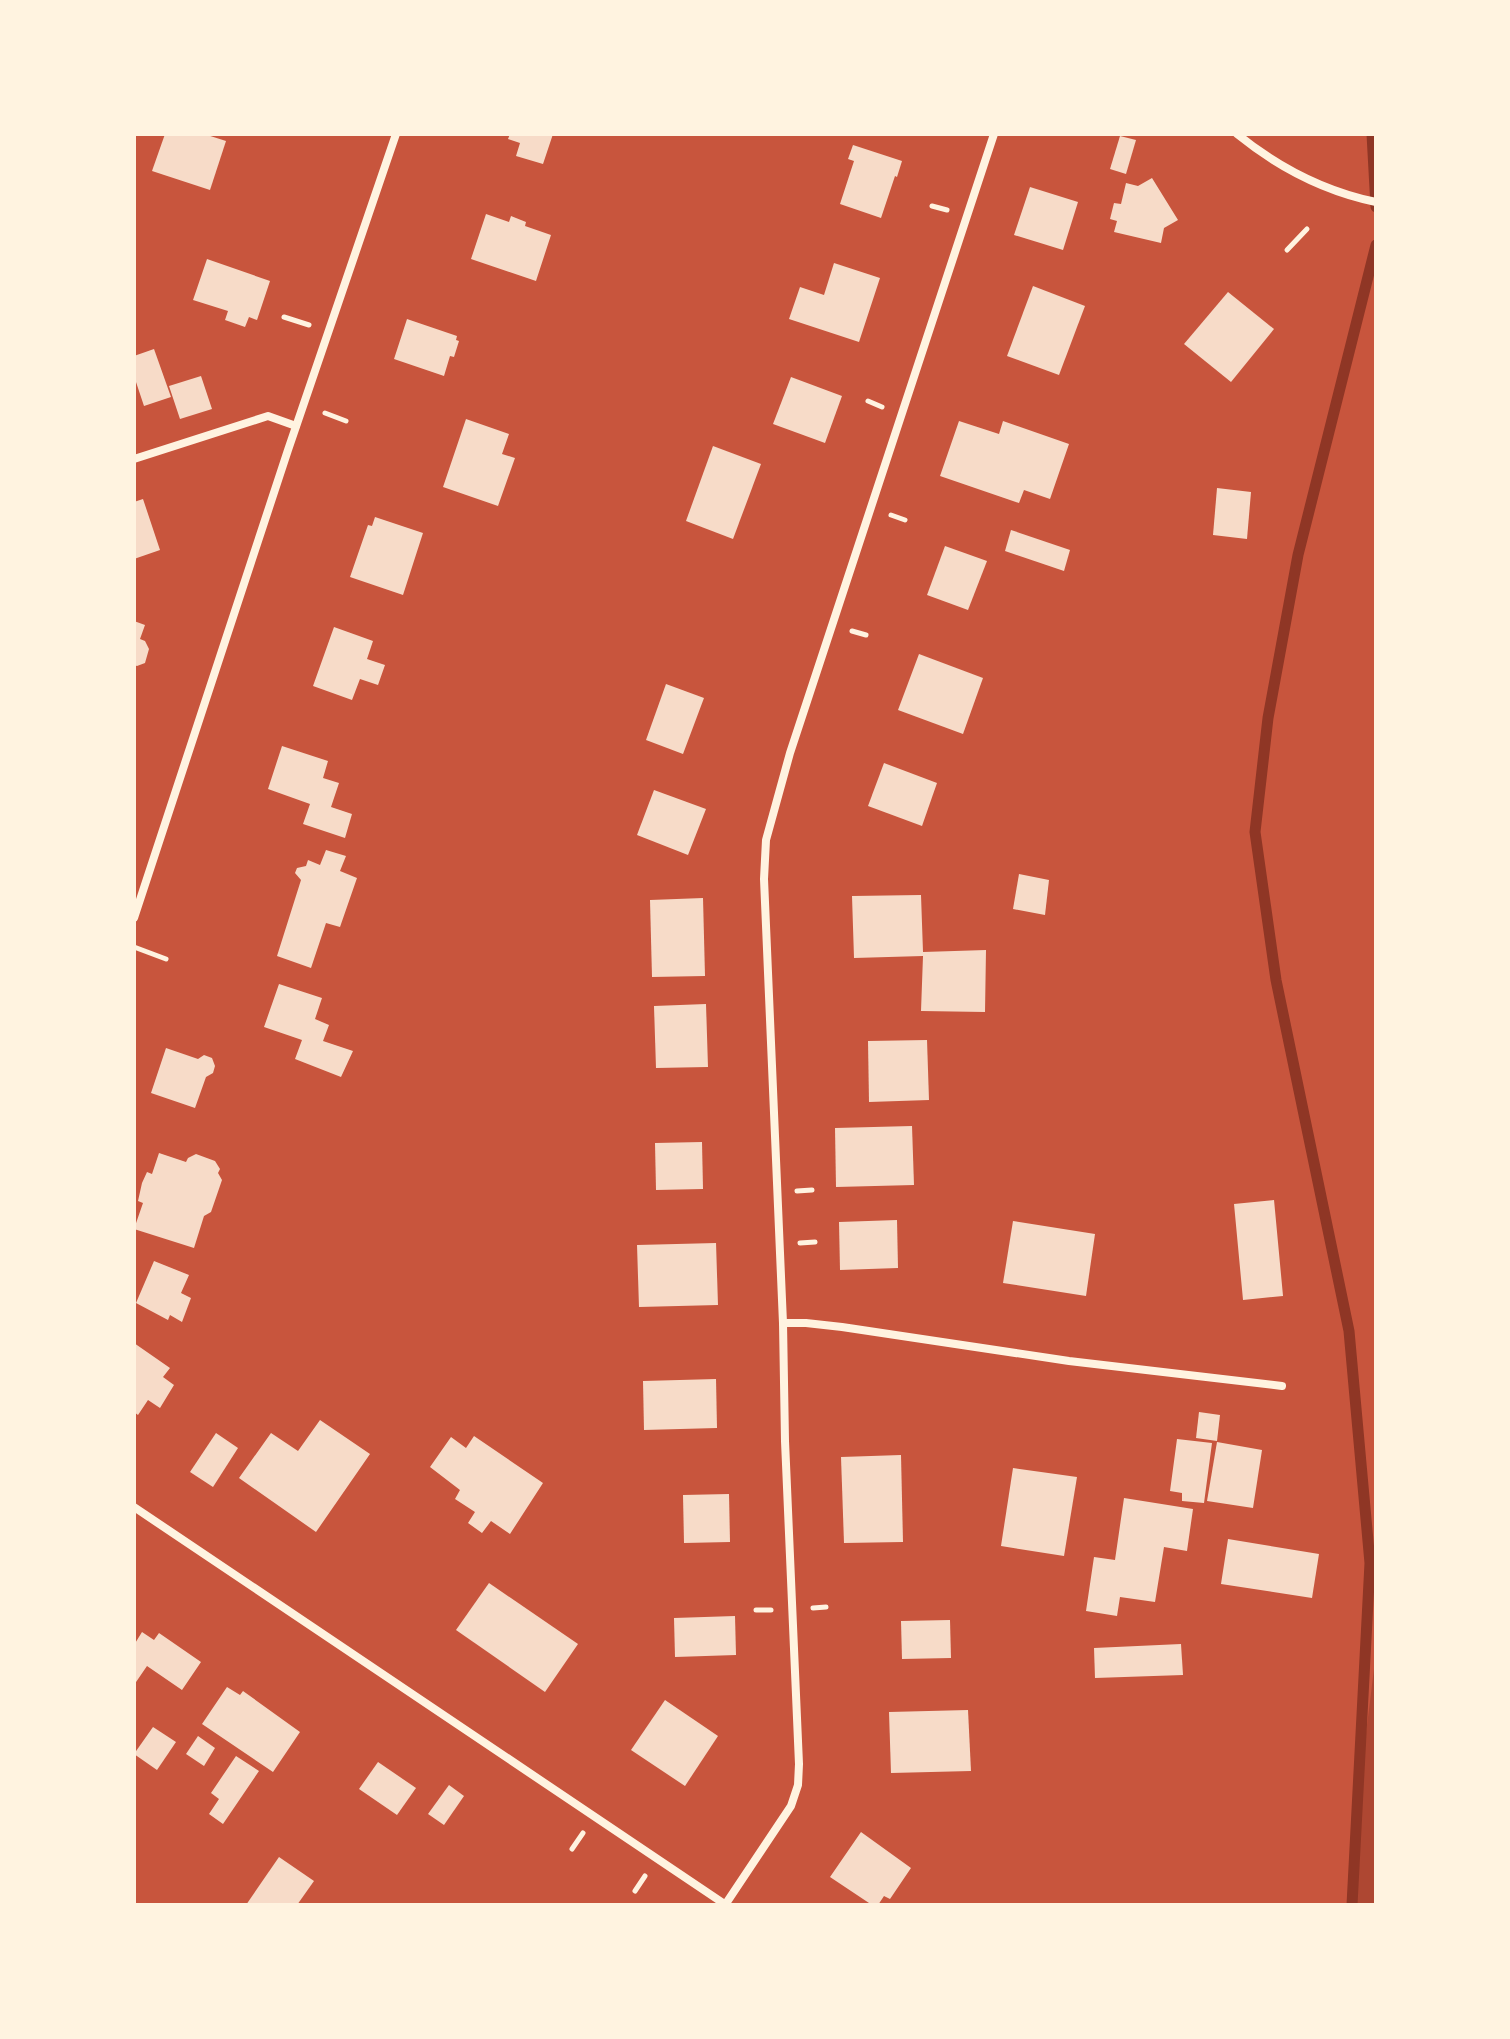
<svg xmlns="http://www.w3.org/2000/svg" width="1510" height="2039" font-family="Commissioner,sans-serif">
<style>
.green{fill:#ae4732}
.lines{fill:none;stroke-linecap:round;stroke-linejoin:round}
.stream{stroke:#8f3625;stroke-width:11}
.building{fill:#f7dbc8}
.path{stroke:#fff3e0;stroke-width:5}
.minor{stroke:#fff3e0;stroke-width:8}
</style>
<rect width="100%" height="100%" fill="#c8553d"/>
<!-- green -->
<path class="green" d="M1376 1653V1905H1352L1359 1790Z"/>
<g class="lines">
<!-- stream -->
<g class="stream">
<path d="M1372 134 1376 207"/>
<path d="M1352 1905 1370 1563 1349 1331 1276 980 1255 832 1268 718 1298 555 1376 245"/>
</g>
</g>
<!-- building -->
<g class="building">
<path d="M165 134H204L226 141 210 190 152 171Z"/>
<path d="M510 134H553L543 164 516 156 520 143 508 139Z"/>
<path d="M1120 136 1136 140 1126 174 1110 169Z"/>
<path d="M853 145 902 161 897 177 895 176 881 218 840 204 854 161 848 159Z"/>
<path d="M1152 178 1178 220 1164 228 1161 243 1114 232 1117 221 1110 219 1114 203 1121 204 1126 183 1138 186Z"/>
<path d="M1030 187 1078 202 1063 250 1014 235Z"/>
<path d="M486 214 509 222 511 216 526 222 525 226 551 235 536 281 471 259Z"/>
<path d="M207 259 270 281 257 320 249 317 245 327 225 320 228 311 193 300Z"/>
<path d="M834 263 880 278 859 342 789 319 800 287 824 295Z"/>
<path d="M1033 286 1085 306 1059 375 1007 356Z"/>
<path d="M1228 292 1274 329 1231 382 1184 344Z"/>
<path d="M407 319 457 336 456 340 459 341 454 357 450 356 444 376 394 359Z"/>
<path d="M154 349 171 397 144 406 134 376V356Z"/>
<path d="M201 376 212 409 180 419 169 386Z"/>
<path d="M791 377 842 396 825 443 773 424Z"/>
<path d="M466 419 509 434 502 454 515 458 498 506 443 487Z"/>
<path d="M959 421 999 434 1003 421 1069 444 1050 499 1024 490 1019 503 940 476Z"/>
<path d="M713 446 761 464 733 539 686 521Z"/>
<path d="M1217 488 1251 492 1247 539 1213 535Z"/>
<path d="M143 499 160 550 134 559V502Z"/>
<path d="M375 517 423 533 403 595 350 577 368 525 372 526Z"/>
<path d="M1011 530 1070 550 1064 571 1005 551Z"/>
<path d="M945 546 987 561 968 610 927 595Z"/>
<path d="M134 621 145 625 140 639 145 641 149 649 145 663 137 666 134 665Z"/>
<path d="M334 627 373 641 367 659 385 665 378 685 360 679 352 700 313 686Z"/>
<path d="M919 654 983 678 963 734 898 710Z"/>
<path d="M666 684 704 698 683 754 646 740Z"/>
<path d="M282 746 328 761 323 778 339 783 331 807 352 814 345 838 303 824 310 804 268 789Z"/>
<path d="M884 763 937 783 922 826 868 806Z"/>
<path d="M654 790 706 809 688 855 637 835Z"/>
<path d="M326 850 346 856 340 871 357 878 340 927 326 923 311 968 277 956 301 880 295 873 297 868 306 866 308 860 320 865Z"/>
<path d="M1019 874 1049 880 1045 915 1013 909Z"/>
<path d="M921 895 923 952 986 950 985 1012 921 1011 923 956 854 958 852 896Z"/>
<path d="M703 898 705 976 652 977 650 900Z"/>
<path d="M279 984 322 998 315 1019 329 1025 323 1041 353 1051 341 1077 295 1059 302 1040 264 1027Z"/>
<path d="M706 1004 708 1067 656 1068 654 1006Z"/>
<path d="M927 1040 929 1100 869 1102 868 1041Z"/>
<path d="M166 1048 198 1059 204 1055 212 1058 215 1066 213 1073 206 1077 195 1108 151 1093Z"/>
<path d="M912 1126 914 1185 836 1187 835 1128Z"/>
<path d="M702 1142 703 1189 656 1190 655 1143Z"/>
<path d="M159 1153 186 1162 188 1158 196 1154 215 1161 220 1169 218 1173 222 1180 211 1212 204 1216 194 1248 134 1229 143 1203 138 1201 142 1183 147 1172 152 1174Z"/>
<path d="M1274 1200 1283 1296 1243 1300 1234 1204Z"/>
<path d="M897 1220 898 1268 840 1270 839 1222Z"/>
<path d="M1013 1221 1095 1234 1086 1296 1003 1283Z"/>
<path d="M716 1243 718 1305 639 1307 637 1245Z"/>
<path d="M154 1261 189 1275 181 1293 191 1298 182 1322 170 1315 168 1320 136 1303Z"/>
<path d="M134 1343 170 1368 163 1377 174 1385 160 1408 148 1400 138 1415 134 1412Z"/>
<path d="M716 1379 717 1428 644 1430 643 1381Z"/>
<path d="M1199 1412 1220 1415 1217 1441 1196 1438Z"/>
<path d="M320 1420 370 1454 316 1532 239 1478 271 1433 298 1451Z"/>
<path d="M216 1433 238 1448 213 1487 190 1472Z"/>
<path d="M474 1436 543 1483 510 1534 491 1521 482 1533 468 1523 475 1512 455 1499 460 1490 430 1467 451 1437 466 1448Z"/>
<path d="M1177 1439 1212 1443 1204 1503 1182 1501V1493L1170 1491Z"/>
<path d="M1217 1442 1262 1450 1253 1508 1207 1501Z"/>
<path d="M901 1455 903 1542 844 1543 841 1457Z"/>
<path d="M1013 1468 1077 1477 1064 1556 1001 1546Z"/>
<path d="M729 1494 730 1542 684 1543 683 1495Z"/>
<path d="M1124 1498 1193 1509 1187 1551 1164 1547 1155 1602 1120 1597 1117 1616 1086 1611 1094 1557 1115 1560Z"/>
<path d="M1228 1539 1319 1554 1312 1598 1221 1584Z"/>
<path d="M489 1583 578 1644 545 1692 456 1630Z"/>
<path d="M735 1616 736 1655 675 1657 674 1618Z"/>
<path d="M950 1620 951 1658 902 1659 901 1621Z"/>
<path d="M142 1632 154 1640 159 1633 201 1662 182 1690 147 1666 134 1685V1645Z"/>
<path d="M1181 1644 1183 1675 1095 1678 1094 1648Z"/>
<path d="M227 1687 240 1695 243 1691 300 1732 273 1772 202 1724Z"/>
<path d="M665 1700 718 1736 685 1786 631 1750Z"/>
<path d="M968 1710 971 1771 891 1773 889 1712Z"/>
<path d="M153 1727 176 1742 157 1770 134 1754Z"/>
<path d="M198 1736 215 1748 204 1766 186 1754Z"/>
<path d="M236 1756 259 1771 223 1824 209 1814 219 1799 211 1793Z"/>
<path d="M378 1762 416 1788 397 1815 359 1789Z"/>
<path d="M449 1785 464 1796 444 1825 428 1814Z"/>
<path d="M861 1832 911 1868 890 1899 884 1896 878 1905H872L830 1877Z"/>
<path d="M279 1857 314 1881 297 1905H246Z"/>
</g>
<g class="lines">
<!-- path -->
<g class="path">
<path d="M932 206 947 210"/>
<path d="M1287 250 1307 229"/>
<path d="M284 317 309 325"/>
<path d="M868 401 882 407"/>
<path d="M325 413 346 421"/>
<path d="M891 515 905 520"/>
<path d="M852 631 866 635"/>
<path d="M134 947 166 959"/>
<path d="M797 1191 812 1190"/>
<path d="M800 1243 815 1242"/>
<path d="M813 1608 826 1607"/>
<path d="M756 1610H771"/>
<path d="M572 1849 583 1833"/>
<path d="M635 1891 645 1876"/>
</g>
<!-- minor -->
<g class="minor">
<path d="M1237 134C1279 168 1323 191 1376 202"/>
<path d="M134 459 268 416 296 426"/>
<path d="M134 918 288 450 396 134"/>
<path d="M783 1323H806L842 1327 1069 1361 1282 1386"/>
<path d="M134 1507 726 1905"/>
<path d="M725 1905 791 1806 798 1785 799 1764 785 1441 783 1323 764 879 766 840 790 753 994 134"/>
</g>
</g>
<!-- border -->
<rect width="1510" height="2039" fill="none" stroke="#fff3e0" stroke-width="272"/>
</svg>
